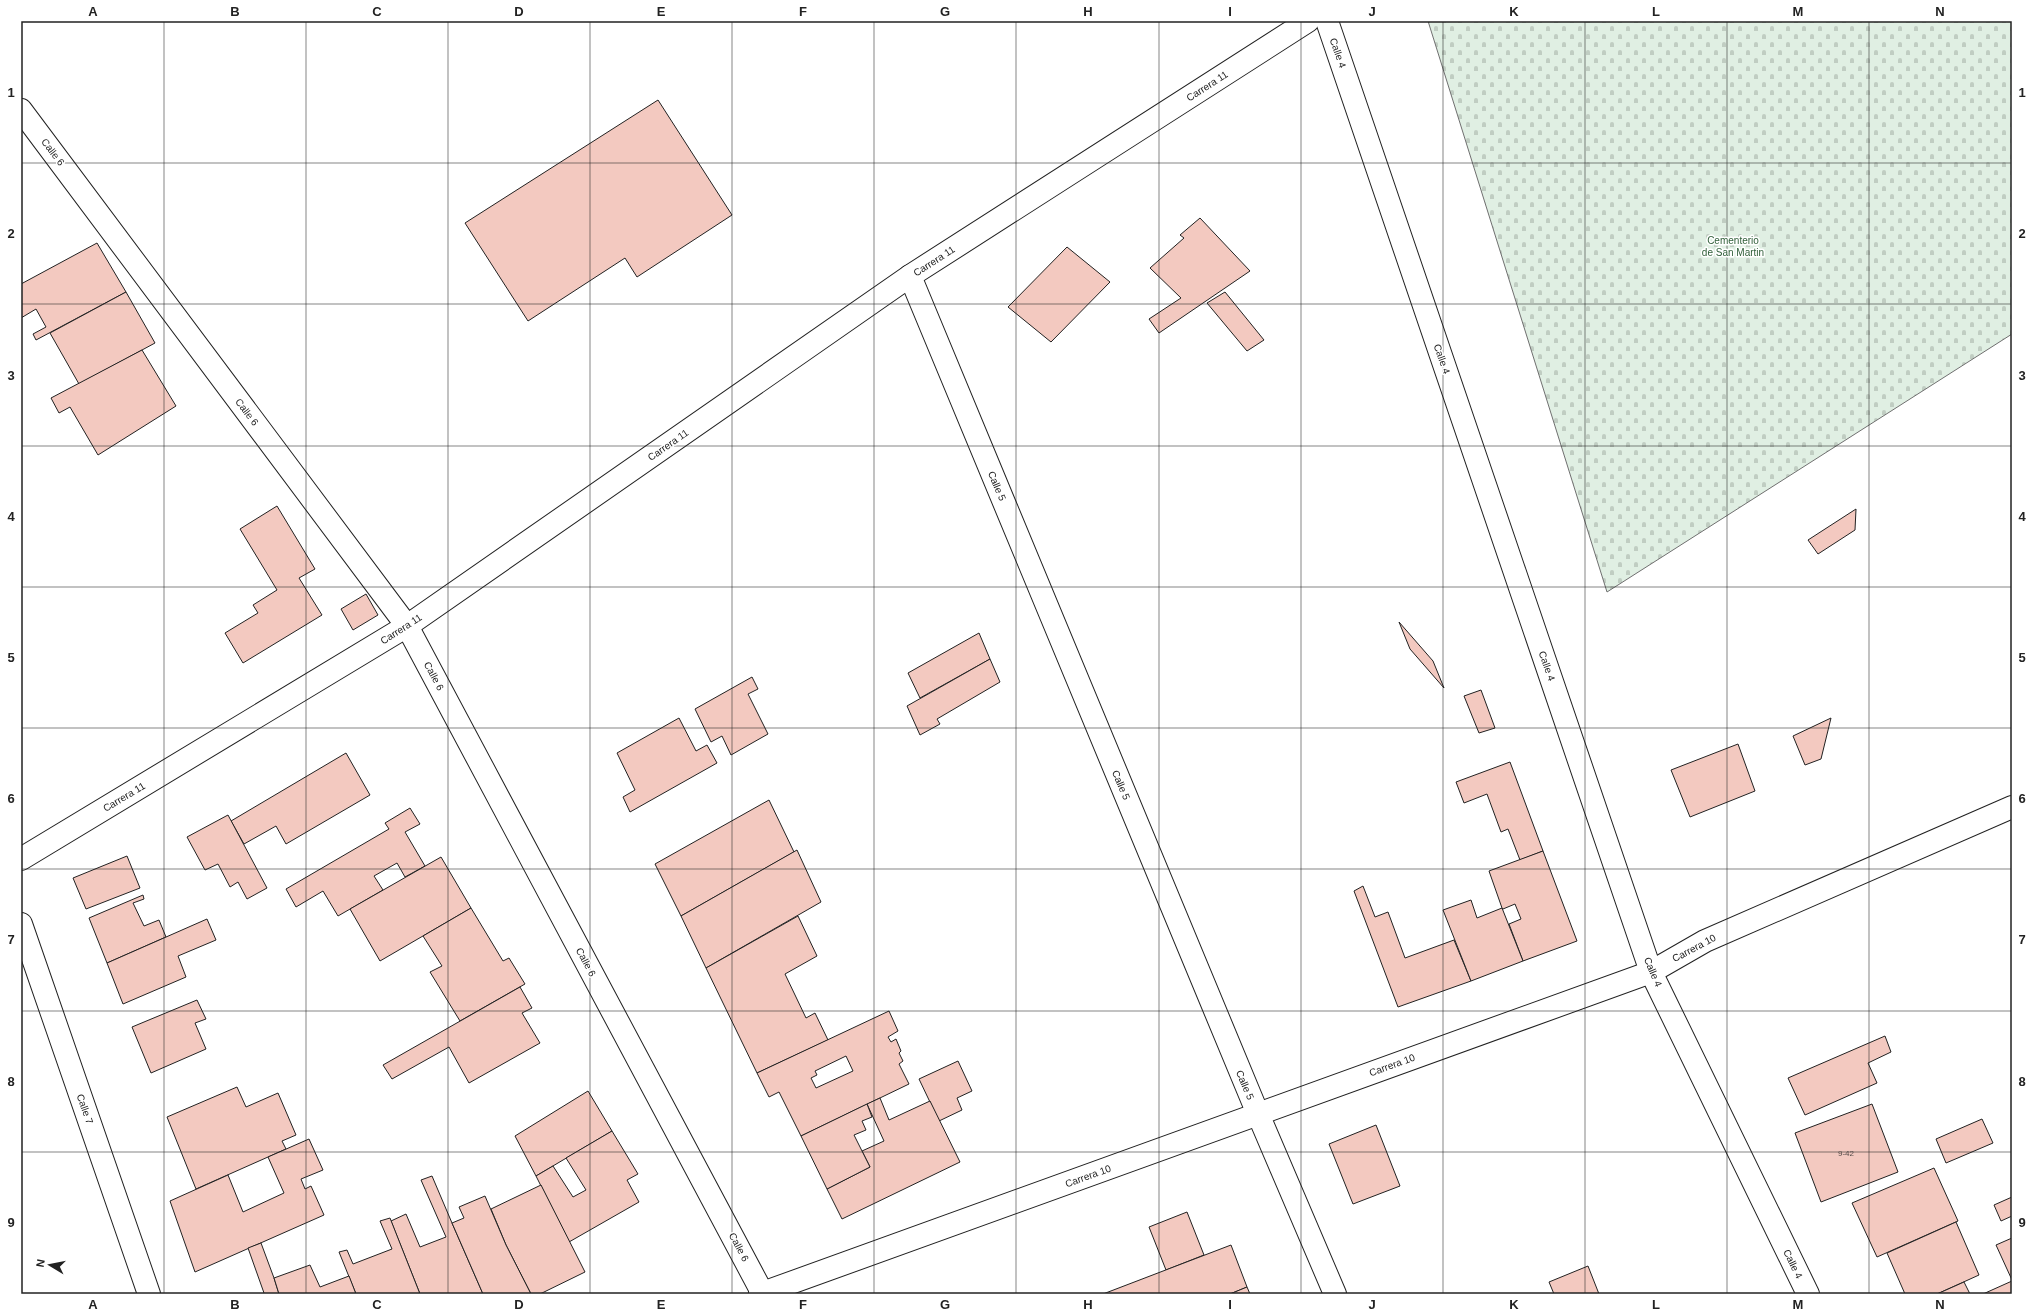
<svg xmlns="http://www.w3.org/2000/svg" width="2033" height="1315" font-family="Helvetica,sans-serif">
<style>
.cemetery{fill:url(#cemetery-stones);stroke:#6f6f6f}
.building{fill:#f3c9c0;stroke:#222;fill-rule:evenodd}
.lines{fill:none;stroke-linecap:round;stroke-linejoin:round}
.minor-casing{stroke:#222;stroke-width:24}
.minor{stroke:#fff;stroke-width:22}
.grid{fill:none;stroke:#222;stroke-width:1;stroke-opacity:0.55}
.labels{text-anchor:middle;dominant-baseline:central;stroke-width:3;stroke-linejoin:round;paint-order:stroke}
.number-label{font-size:8px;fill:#564c4a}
.street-label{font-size:10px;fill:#222;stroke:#fff}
.park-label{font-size:10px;fill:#2f5e38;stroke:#fff}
.neatline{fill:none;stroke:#222;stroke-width:1.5}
.grid-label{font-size:13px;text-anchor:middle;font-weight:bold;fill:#222}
</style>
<defs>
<pattern id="cemetery-stones" width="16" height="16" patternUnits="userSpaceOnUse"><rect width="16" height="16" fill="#e0efe3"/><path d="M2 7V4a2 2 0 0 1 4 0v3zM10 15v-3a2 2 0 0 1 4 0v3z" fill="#c0cdc2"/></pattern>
</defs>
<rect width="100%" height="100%" fill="#fff"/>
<!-- cemetery -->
<path class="cemetery" d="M1428 21H2012V334L1607 592Z"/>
<!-- building -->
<g class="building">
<path d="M658 100 732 215 637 277 625 258 528 321 465 223Z"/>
<path d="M1200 218 1250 271 1159 333 1149 319 1181 298 1150 268 1184 238 1180 235Z"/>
<path d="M97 243 126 292 36 340 33 334 46 327 36 309 21 318V284Z"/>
<path d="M1067 247 1110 282 1051 342 1008 307Z"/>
<path d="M126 292 155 343 79 384 50 333Z"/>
<path d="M1225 292 1264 340 1247 351 1207 303Z"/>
<path d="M142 350 176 406 98 455 70 407 59 413 51 398Z"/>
<path d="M277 506 315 569 299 578 322 615 243 663 225 633 258 613 253 605 277 590 240 529Z"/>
<path d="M1856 509 1855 530 1818 554 1808 540Z"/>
<path d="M366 594 378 615 353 630 341 609Z"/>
<path d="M1399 622 1433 661 1444 688 1410 649Z"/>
<path d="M979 633 990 659 920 698 908 673Z"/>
<path d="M990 659 1000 682 937 719 940 724 920 735 907 706Z"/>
<path d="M752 677 758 689 748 694 768 734 731 755 722 736 711 742 695 709Z"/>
<path d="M1481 690 1495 728 1479 733 1464 696Z"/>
<path d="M679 718 696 751 707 745 717 763 630 812 623 797 635 790 617 753Z"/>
<path d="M1831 718 1821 759 1805 765 1793 736Z"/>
<path d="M1738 744 1755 791 1690 817 1671 770Z"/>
<path d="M346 753 370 795 286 844 276 826 244 844 231 821Z"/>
<path d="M1510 762 1543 851 1520 860 1508 829 1501 832 1487 794 1464 803 1456 782Z"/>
<path d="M769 800 794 852 681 916 655 864Z"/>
<path d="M410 808 420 824 405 832 425 866 405 877 397 863 374 876 383 890 338 916 323 891 296 907 286 889 389 829 385 823Z"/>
<path d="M228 815 267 888 247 899 238 882 230 887 218 864 205 870 187 837Z"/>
<path d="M797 850 821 902 706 968 681 916Z"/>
<path d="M1543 851 1577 941 1523 961 1509 924 1521 919 1515 904 1503 909 1502 908 1489 871Z"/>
<path d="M127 856 140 888 86 909 73 878Z"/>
<path d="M441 857 471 908 380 961 350 909Z"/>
<path d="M1363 886 1375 917 1388 912 1405 958 1454 940 1471 981 1398 1007 1354 891Z"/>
<path d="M143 895 144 899 133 903 144 926 159 920 166 937 107 963 89 918Z"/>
<path d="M1471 900 1477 918 1502 908 1523 961 1471 981 1443 910Z"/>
<path d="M471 908 503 961 509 958 525 984 460 1021 430 972 442 966 423 936Z"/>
<path d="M798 916 817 956 785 974 806 1018 815 1013 828 1040 757 1073 706 968Z"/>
<path d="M207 919 216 940 178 956 186 977 123 1004 107 963Z"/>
<path d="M520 987 532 1008 522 1013 540 1043 469 1083 449 1047 392 1079 383 1065Z"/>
<path d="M197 1000 206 1019 195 1023 206 1049 151 1073 132 1027Z"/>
<path d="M889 1011 898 1031 888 1037 891 1042 896 1039 901 1051 899 1053 903 1061 899 1064 909 1084 801 1136 779 1092 769 1097 757 1073ZM846 1056 853 1071 816 1088 811 1078 817 1075 815 1071Z"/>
<path d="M1885 1036 1891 1052 1868 1063 1877 1083 1805 1115 1788 1078Z"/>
<path d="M958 1061 972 1091 957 1098 962 1110 939 1121 919 1079Z"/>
<path d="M237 1087 246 1107 278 1093 296 1135 282 1141 286 1149 196 1189 167 1117Z"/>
<path d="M588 1091 612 1131 536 1176 515 1136Z"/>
<path d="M880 1098 889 1120 930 1101 960 1162 842 1219 827 1189 870 1167 862 1151 884 1141 867 1104Z"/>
<path d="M867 1104 872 1117 862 1121 866 1130 854 1135 870 1167 827 1189 801 1136Z"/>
<path d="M1872 1104 1898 1172 1821 1202 1795 1133Z"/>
<path d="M1982 1119 1993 1143 1946 1163 1936 1139Z"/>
<path d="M1376 1125 1400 1186 1353 1204 1329 1144Z"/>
<path d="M612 1131 638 1174 627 1180 639 1202 569 1242 536 1176 553 1166 573 1197 586 1190 566 1158Z"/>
<path d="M309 1139 323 1170 301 1179 305 1189 311 1186 324 1215 195 1272 170 1201 228 1175 243 1212 284 1193 268 1157Z"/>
<path d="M1934 1168 1958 1221 1877 1257 1852 1203Z"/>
<path d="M432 1176 452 1223 483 1294H420L391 1221 406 1214 420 1247 446 1237 421 1180Z"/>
<path d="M541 1185 585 1272 540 1294H531L506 1245 491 1209Z"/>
<path d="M485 1196 506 1245 531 1294H483L452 1223 464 1218 459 1207Z"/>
<path d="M2012 1197V1216L2001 1221 1994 1205Z"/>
<path d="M1187 1212 1204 1255 1166 1270 1149 1227Z"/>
<path d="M390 1218 420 1294H356L339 1252 347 1250 353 1264 392 1249 380 1221Z"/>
<path d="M1956 1222 1979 1275 1937 1294H1905L1887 1253Z"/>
<path d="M2012 1238V1280L1996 1245Z"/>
<path d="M261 1243 274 1278 279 1294H262L264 1293 248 1248Z"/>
<path d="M1231 1245 1247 1287 1230 1294H1103Z"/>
<path d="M310 1265 320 1287 349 1276 356 1294H279L274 1278Z"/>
<path d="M1588 1266 1599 1294H1554L1549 1282Z"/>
<path d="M2012 1281V1294H1983Z"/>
<path d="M1964 1282 1970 1294H1937Z"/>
<path d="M1247 1287 1250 1294H1230Z"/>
</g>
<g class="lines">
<defs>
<g id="minor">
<path d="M1327 21 1651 972 1808 1294"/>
<path d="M21 110 407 626 763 1294"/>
<path d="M910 276 1258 1114 1335 1294"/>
<path d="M21 859 407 626 910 276 1308 21"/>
<path d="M21 924 149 1294"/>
<path d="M760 1294 1651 972 1705 941 2012 807"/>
</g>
</defs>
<!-- minor casing -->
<use href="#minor" class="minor-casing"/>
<!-- minor -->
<use href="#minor" class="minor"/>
</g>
<!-- grid -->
<path class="grid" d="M164 21V1294M306 21V1294M448 21V1294M590 21V1294M732 21V1294M874 21V1294M1016 21V1294M1159 21V1294M1301 21V1294M1443 21V1294M1585 21V1294M1727 21V1294M1869 21V1294M21 163H2012M21 304H2012M21 446H2012M21 587H2012M21 728H2012M21 869H2012M21 1011H2012M21 1152H2012"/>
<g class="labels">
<!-- number labels -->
<g class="number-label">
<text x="1846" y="1153">9-42</text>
</g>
<!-- street labels -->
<g class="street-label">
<text transform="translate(1338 53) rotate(71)">Calle 4</text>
<text transform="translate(1207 86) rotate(-33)">Carrera 11</text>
<text transform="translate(53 152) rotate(53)">Calle 6</text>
<text transform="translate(934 261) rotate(-33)">Carrera 11</text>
<text transform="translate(1442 359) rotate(71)">Calle 4</text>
<text transform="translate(247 412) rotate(53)">Calle 6</text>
<text transform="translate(668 445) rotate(-35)">Carrera 11</text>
<text transform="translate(997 486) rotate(67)">Calle 5</text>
<text transform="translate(401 629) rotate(-33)">Carrera 11</text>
<text transform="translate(1547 666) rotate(71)">Calle 4</text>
<text transform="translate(434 676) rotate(62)">Calle 6</text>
<text transform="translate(1121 785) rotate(67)">Calle 5</text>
<text transform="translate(124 797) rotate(-31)">Carrera 11</text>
<text transform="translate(1694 948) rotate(-28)">Carrera 10</text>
<text transform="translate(586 962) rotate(62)">Calle 6</text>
<text transform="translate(1653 972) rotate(67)">Calle 4</text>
<text transform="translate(1392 1065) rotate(-20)">Carrera 10</text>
<text transform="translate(1245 1085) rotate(67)">Calle 5</text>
<text transform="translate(85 1109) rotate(71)">Calle 7</text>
<text transform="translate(1088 1176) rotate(-20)">Carrera 10</text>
<text transform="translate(739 1247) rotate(62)">Calle 6</text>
<text transform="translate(1793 1264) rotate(64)">Calle 4</text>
</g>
<!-- park labels -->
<g class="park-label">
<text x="1733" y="240">Cementerio<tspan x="1733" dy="12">de San Martin</tspan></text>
</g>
</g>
<!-- border -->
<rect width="2033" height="1315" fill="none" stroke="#ffffff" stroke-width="44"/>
<!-- north arrow -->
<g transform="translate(50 1265) rotate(280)" stroke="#ffffff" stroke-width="3" paint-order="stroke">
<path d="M0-3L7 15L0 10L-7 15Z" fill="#222222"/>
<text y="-6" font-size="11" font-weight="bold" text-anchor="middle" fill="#222222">N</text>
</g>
<rect x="22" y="22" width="1989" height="1271" class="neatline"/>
<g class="grid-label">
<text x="93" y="16">A</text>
<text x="235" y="16">B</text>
<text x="377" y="16">C</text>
<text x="519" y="16">D</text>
<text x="661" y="16">E</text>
<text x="803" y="16">F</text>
<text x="945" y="16">G</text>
<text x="1088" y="16">H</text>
<text x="1230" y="16">I</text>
<text x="1372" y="16">J</text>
<text x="1514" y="16">K</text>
<text x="1656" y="16">L</text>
<text x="1798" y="16">M</text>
<text x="1940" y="16">N</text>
<text x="11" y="97">1</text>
<text x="2022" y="97">1</text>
<text x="11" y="238">2</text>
<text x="2022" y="238">2</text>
<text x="11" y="380">3</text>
<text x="2022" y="380">3</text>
<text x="11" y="521">4</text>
<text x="2022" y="521">4</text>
<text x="11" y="662">5</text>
<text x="2022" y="662">5</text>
<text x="11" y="803">6</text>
<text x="2022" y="803">6</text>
<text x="11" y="944">7</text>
<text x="2022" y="944">7</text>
<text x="11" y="1086">8</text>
<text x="2022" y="1086">8</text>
<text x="11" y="1227">9</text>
<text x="2022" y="1227">9</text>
<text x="93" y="1309">A</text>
<text x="235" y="1309">B</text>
<text x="377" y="1309">C</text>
<text x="519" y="1309">D</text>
<text x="661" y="1309">E</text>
<text x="803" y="1309">F</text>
<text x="945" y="1309">G</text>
<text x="1088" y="1309">H</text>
<text x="1230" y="1309">I</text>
<text x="1372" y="1309">J</text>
<text x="1514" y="1309">K</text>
<text x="1656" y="1309">L</text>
<text x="1798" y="1309">M</text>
<text x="1940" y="1309">N</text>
</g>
</svg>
